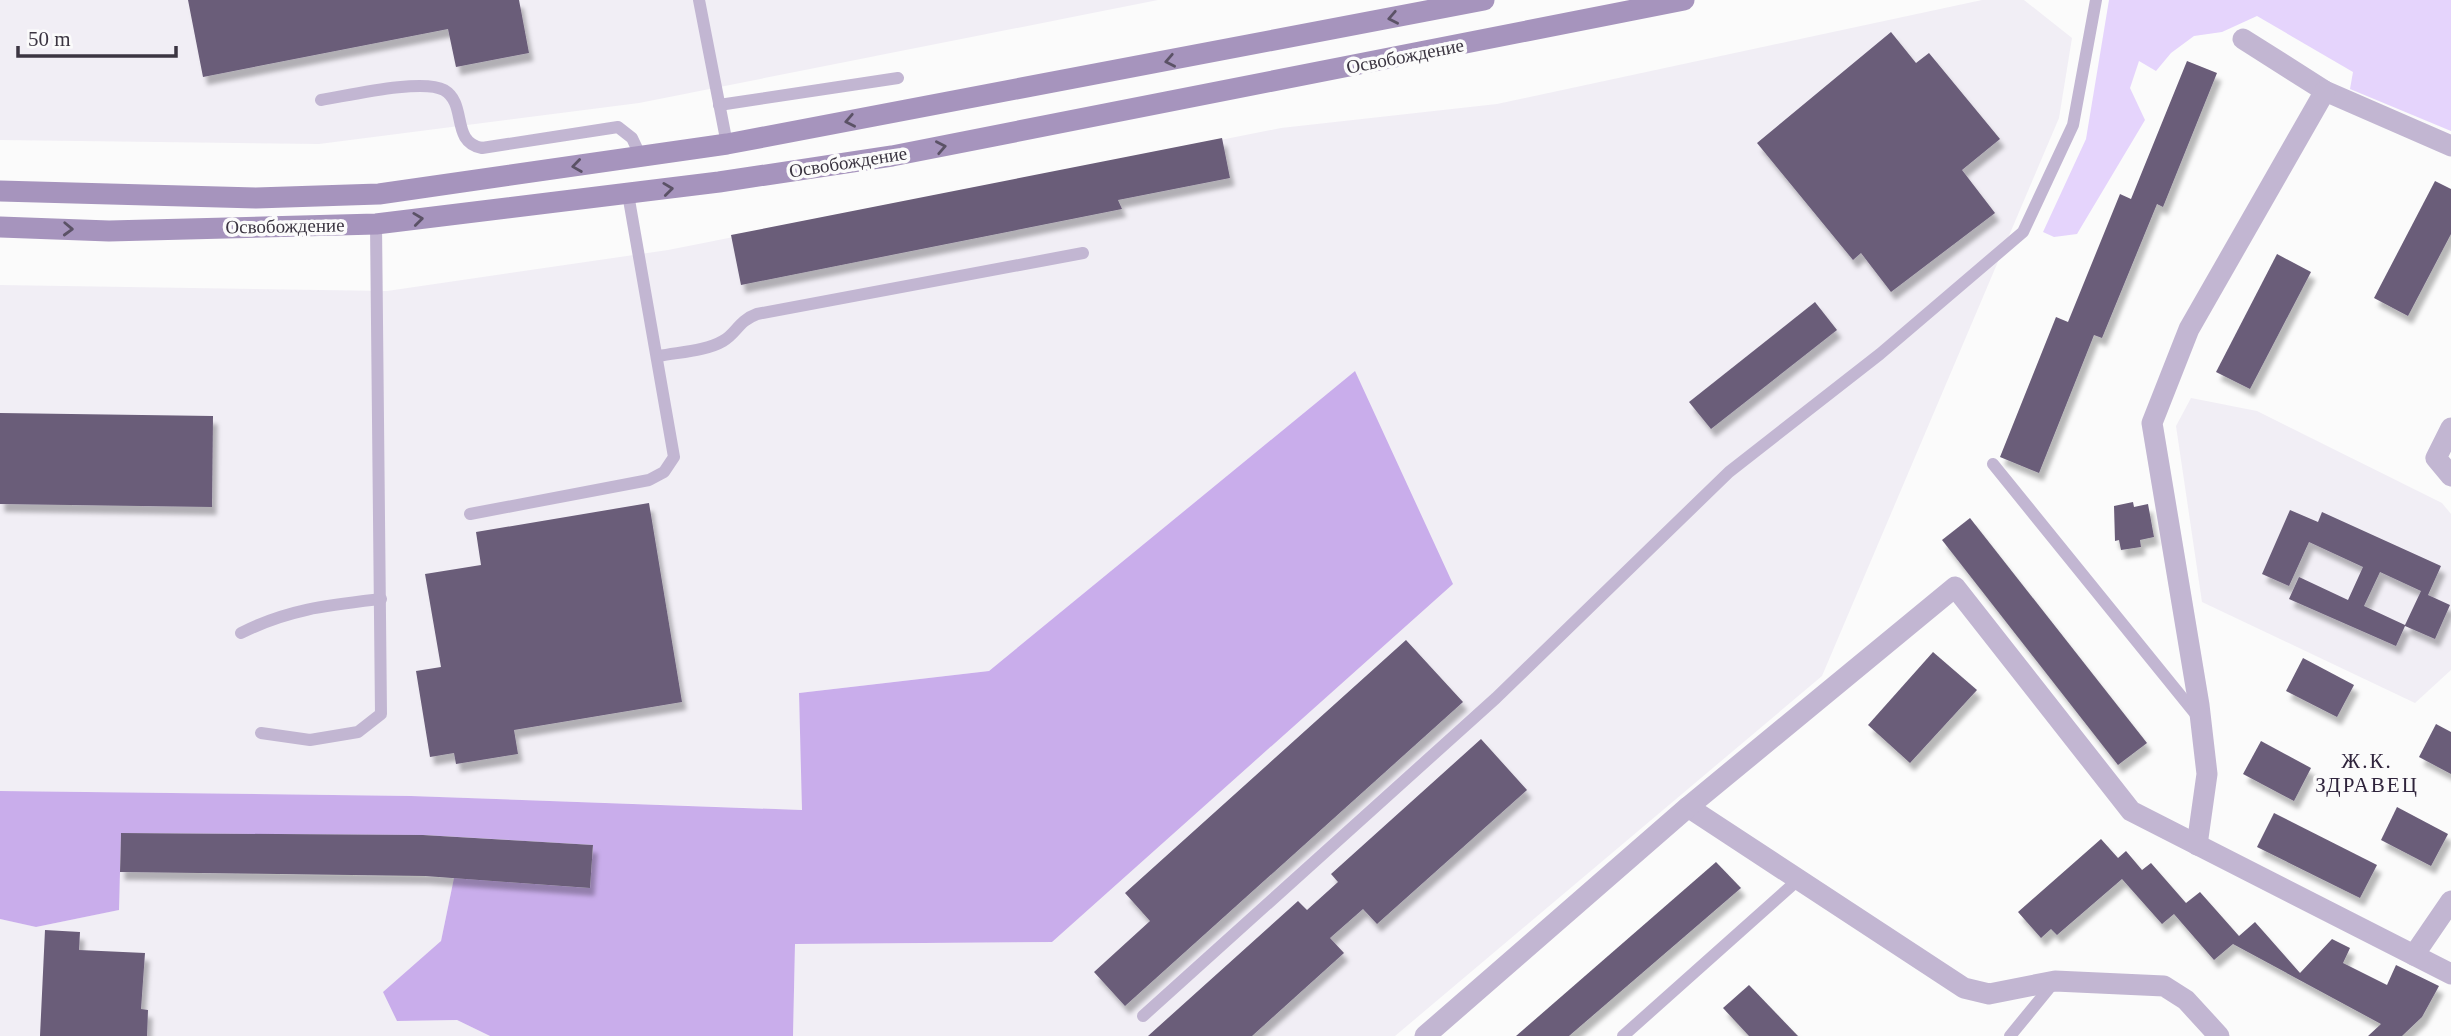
<svg xmlns="http://www.w3.org/2000/svg" width="2451" height="1036" font-family="'Times New Roman',serif">
<style>
.built{fill:#f1eef5}
.green{fill:#e5d4fc}
.forest{fill:#c9adeb}
.building{fill:#6a5d79;fill-rule:evenodd;filter:url(#shadow)}
.lines{fill:none;stroke-linecap:round;stroke-linejoin:round}
.lane{stroke:#c2b6d2;stroke-width:12}
.street{stroke:#c2b6d2;stroke-width:21}
.secondary{stroke:#a694bd;stroke-width:21}
.oneway{stroke:#5b5266}
.labels{text-anchor:middle;dominant-baseline:central;stroke-width:7;stroke-linejoin:round;paint-order:stroke}
.street-label{font-size:19px;fill:#3b3541;stroke:#fbfbfb}
.neighbourhood-label{font-size:21px;letter-spacing:2px;fill:#2f243c;stroke:#fbfbfb}
</style>
<defs>
<filter id="shadow"><feDropShadow dx="4.5" dy="8" stdDeviation="2" flood-color="#0004"/></filter>
</defs>
<rect width="100%" height="100%" fill="#fbfbfb"/>
<!-- built -->
<g class="built">
<path d="M0 0H1158L639 103 319 144 0 140Z"/>
<path d="M1982 0H2024L2072 38 2059 118 1822 676 1395 1036H793L795 944 1052 942 1355 371 989 671 799 693 803 810 411 796 0 791V285L387 291 668 250 1281 128 1497 104Z"/>
<path d="M2191 398 2257 411 2442 503 2451 514V670L2415 703 2202 602 2176 426Z"/>
<path d="M120 872 454 878 441 941 397 1021 457 1020 490 1036H0V919L36 927 118 910Z"/>
</g>
<!-- green -->
<path class="green" d="M2109 0H2451V131L2350 89 2353 72 2257 16 2222 32 2194 36 2171 53 2156 71 2139 61 2130 88 2145 120 2077 234 2054 237 2043 232 2086 139Z"/>
<!-- forest -->
<path class="forest" d="M1355 371 1453 584 1052 942 795 944 793 1036H490L457 1020 397 1021 383 992 441 941 454 878 590 888 593 845 423 835 121 833 119 910 36 927 0 919V791L411 796 802 810 799 693 989 671Z"/>
<!-- building -->
<g class="building">
<path d="M188 0H519L529 53 456 67 448 29 203 77Z"/>
<path d="M1891 32 1916 63 1929 53 2000 139 1962 170 1995 213 1891 292 1861 253 1853 260 1757 143Z"/>
<path d="M2187 61 2217 73 2163 207 2157 204 2102 338 2094 335 2039 473 2000 457 2056 317 2068 322 2120 194 2131 199Z"/>
<path d="M1222 138 1230 178 1118 200 1122 209 741 285 731 235Z"/>
<path d="M2435 181 2451 189V234L2408 316 2374 298Z"/>
<path d="M2277 254 2311 272 2250 389 2216 372Z"/>
<path d="M1815 302 1837 330 1711 429 1689 402Z"/>
<path d="M0 413 213 416 212 507 0 504Z"/>
<path d="M2133 502 2134 507 2148 504 2154 537 2140 540 2141 547 2121 550 2119 540 2115 541 2114 506Z"/>
<path d="M649 503 682 702 514 730 518 754 456 764 454 753 430 757 416 671 441 667 425 574 481 565 476 532Z"/>
<path d="M2290 510 2318 522 2322 512 2441 566 2428 595 2450 605 2435 639 2405 626 2396 646 2289 599 2299 577 2348 600 2363 567 2309 542 2289 586 2262 574ZM2380 572 2421 591 2405 625 2364 606Z"/>
<path d="M1970 518 2147 743 2118 765 1942 540Z"/>
<path d="M1406 640 1463 702 1125 1006 1094 972 1150 921 1125 893Z"/>
<path d="M1933 652 1977 690 1910 763 1868 725Z"/>
<path d="M2303 658 2354 685 2337 717 2286 691Z"/>
<path d="M2436 724 2451 732V774L2419 757Z"/>
<path d="M1481 739 1527 790 1377 924 1363 909 1330 938 1344 953 1252 1036H1148L1298 901 1307 910 1338 882 1331 874Z"/>
<path d="M2261 741 2311 768 2294 801 2243 774Z"/>
<path d="M2397 807 2448 834 2431 866 2381 840Z"/>
<path d="M2274 813 2377 865 2360 898 2257 847Z"/>
<path d="M121 833 423 835 593 845 590 888 425 876 120 872Z"/>
<path d="M2101 839 2118 858 2126 851 2142 870 2151 863 2186 903 2200 892 2239 936 2255 922 2300 973 2332 939 2350 948 2343 963 2387 985 2396 965 2439 986 2422 1017 2402 1036H2368L2381 1024 2233 944 2214 960 2174 914 2162 924 2122 879 2057 935 2051 929 2041 938 2018 912Z"/>
<path d="M1716 862 1741 888 1569 1036H1516Z"/>
<path d="M45 930 80 932 79 950 145 953 141 1009 148 1010 147 1036H40Z"/>
<path d="M1749 985 1798 1036H1749L1723 1008Z"/>
</g>
<g class="lines">
<!-- lane -->
<g class="lane">
<path d="M699 0 727 144"/>
<path d="M321 100C347 96 422 78 444 90 468 104 450 142 482 148L618 127 632 138 641 157"/>
<path d="M719 105 898 78"/>
<path d="M659 356C679 352 706 351 723 341 737 333 738 321 757 314L1083 253"/>
<path d="M1993 464 2198 717"/>
<path d="M470 514 649 480 664 472 674 457 628 194"/>
<path d="M241 633C288 609 329 605 381 599"/>
<path d="M261 733 310 740 358 732 381 714 376 224"/>
<path d="M1143 1016 1496 698 1729 472 1880 354 2023 232 2073 125 2096 0"/>
<path d="M1623 1036 1799 879"/>
<path d="M2010 1036 2055 981"/>
</g>
<!-- street -->
<g class="street">
<path d="M2243 39 2325 91 2451 146"/>
<path d="M2451 428 2436 458 2451 476"/>
<path d="M1688 807 1964 988 1989 994 2055 981 2164 986 2186 1000 2219 1036"/>
<path d="M2197 845 2207 774 2199 705 2152 423 2189 329 2325 91"/>
<path d="M2414 955 2451 901"/>
<path d="M1425 1036 1688 807 1955 587 2131 811 2451 974"/>
</g>
<!-- secondary -->
<g class="secondary">
<path d="M0 191 256 198 379 194 727 144 1484 0"/>
<path d="M0 227 109 231 376 224 719 182 892 156 1684 0"/>
</g>
</g>
<!-- one-way arrows -->
<defs><path id="oneway-chevron" d="M-2-3.5L2.5 0L-2 3.5" fill="none" stroke-width="1.6" stroke-linecap="round" stroke-linejoin="round" transform="scale(1.75)"/></defs>
<g class="oneway">
<use href="#oneway-chevron" transform="translate(1393 18) rotate(169)"/>
<use href="#oneway-chevron" transform="translate(1170 61) rotate(169)"/>
<use href="#oneway-chevron" transform="translate(850 121) rotate(169)"/>
<use href="#oneway-chevron" transform="translate(941 147) rotate(-11)"/>
<use href="#oneway-chevron" transform="translate(577 166) rotate(172)"/>
<use href="#oneway-chevron" transform="translate(668 189) rotate(-7)"/>
<use href="#oneway-chevron" transform="translate(418 219) rotate(-7)"/>
<use href="#oneway-chevron" transform="translate(68 229) rotate(2)"/>
</g>
<g class="labels">
<!-- street labels -->
<g class="street-label">
<text transform="translate(1405 56) rotate(-11)">Освобождение</text>
<text transform="translate(848 162) rotate(-9)">Освобождение</text>
<text transform="translate(285 226) rotate(-1)">Освобождение</text>
</g>
<!-- neighbourhood labels -->
<g class="neighbourhood-label">
<text x="2367" y="761">Ж.К.<tspan x="2367" dy="24">ЗДРАВЕЦ</tspan></text>
</g>
</g>
<!-- scale -->
<path d="M18 46v10h158v-10" fill="none" stroke="#3b3541" stroke-width="3.5"/>
<text x="28" y="46" font-size="21" fill="#3b3541" stroke="#fbfbfb" stroke-width="5" paint-order="stroke">50 m</text>
</svg>
